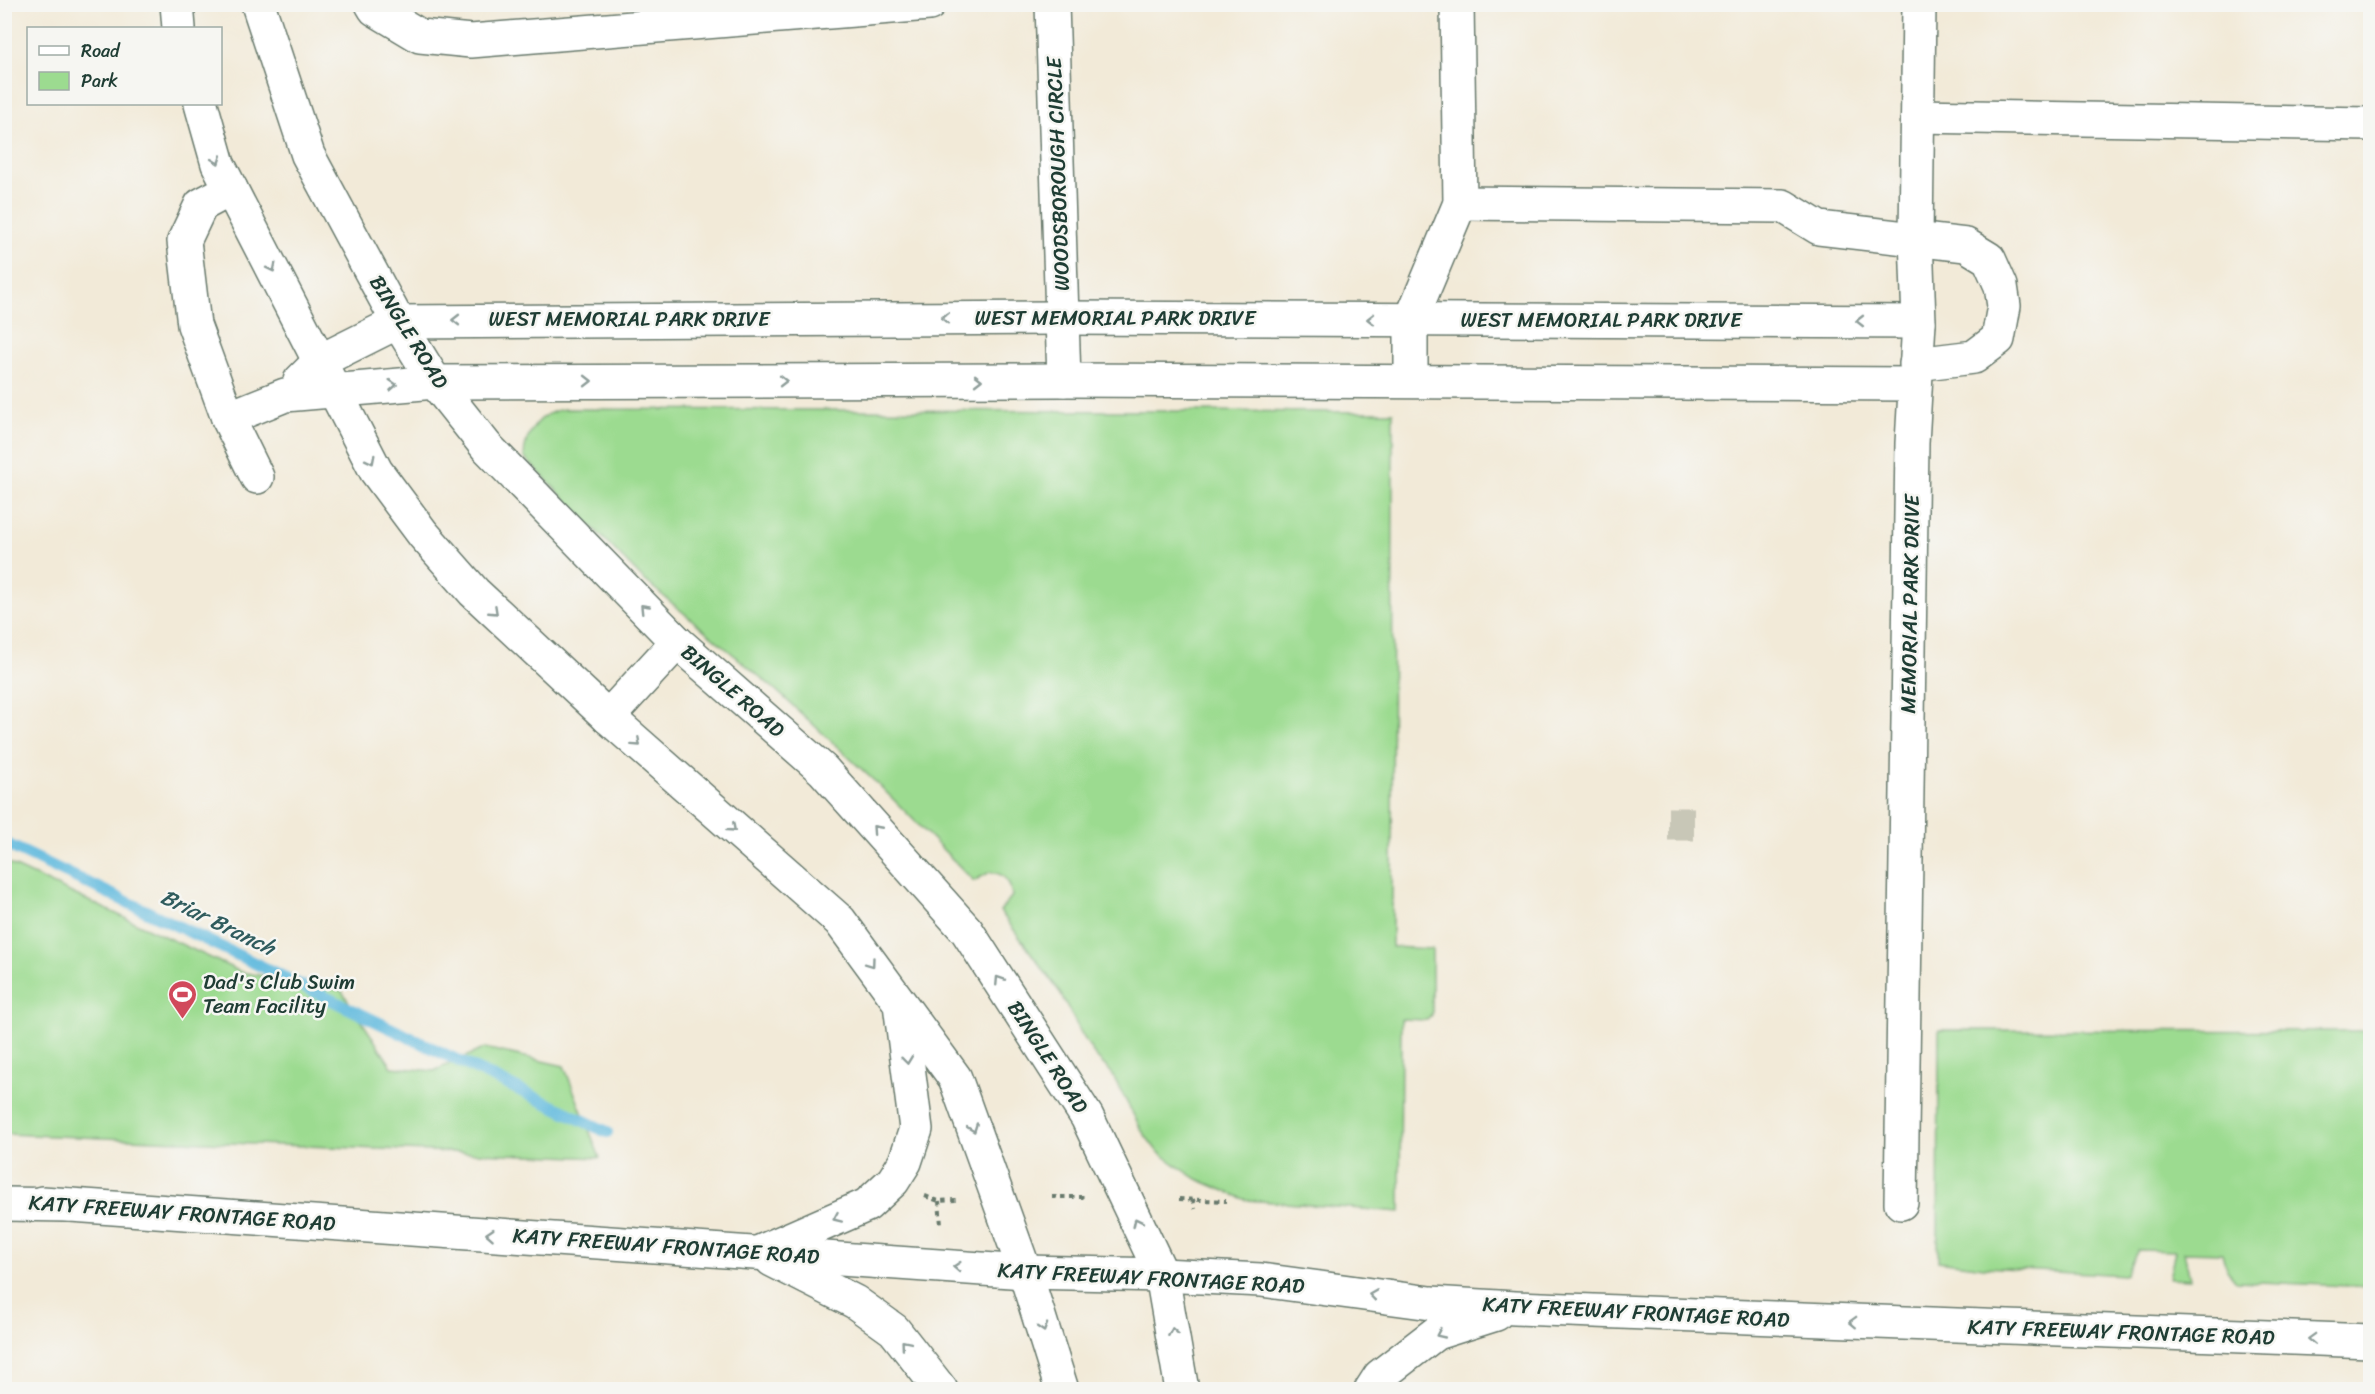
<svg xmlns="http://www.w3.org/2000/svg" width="2375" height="1394" font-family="Sriracha,sans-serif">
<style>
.green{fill:#9cdb90;stroke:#5e8c62;stroke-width:1.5}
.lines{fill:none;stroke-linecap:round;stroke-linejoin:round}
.stream{stroke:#60bade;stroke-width:12}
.minor-tunnel{stroke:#c8c7b7;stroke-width:33;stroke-dasharray:33 16;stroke-linecap:butt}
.minor-casing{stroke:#697a6d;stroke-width:36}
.major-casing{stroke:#697a6d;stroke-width:36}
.highway-casing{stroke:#697a6d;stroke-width:36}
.path{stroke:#697a6d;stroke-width:4;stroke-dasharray:4.5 4.5;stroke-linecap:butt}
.minor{stroke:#fff;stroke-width:33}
.major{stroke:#fff;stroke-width:33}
.highway{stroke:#fff;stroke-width:33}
.oneway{stroke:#8f9e9a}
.labels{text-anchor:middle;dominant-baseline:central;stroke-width:5;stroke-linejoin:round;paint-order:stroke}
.street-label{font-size:21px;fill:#1f3d34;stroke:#f6f6f2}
.poi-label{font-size:21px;fill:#1f3d34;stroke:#f6f6f2;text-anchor:start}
.water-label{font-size:22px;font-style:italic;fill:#2f5c5e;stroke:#f6f6f2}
</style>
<rect width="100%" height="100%" fill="#f6f6f2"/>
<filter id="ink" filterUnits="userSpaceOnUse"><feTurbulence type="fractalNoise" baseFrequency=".0167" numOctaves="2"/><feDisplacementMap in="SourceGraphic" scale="12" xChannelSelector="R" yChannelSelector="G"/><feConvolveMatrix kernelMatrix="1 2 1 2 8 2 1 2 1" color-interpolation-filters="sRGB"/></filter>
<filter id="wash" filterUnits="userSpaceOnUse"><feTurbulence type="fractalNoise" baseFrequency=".008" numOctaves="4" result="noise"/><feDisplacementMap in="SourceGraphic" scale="24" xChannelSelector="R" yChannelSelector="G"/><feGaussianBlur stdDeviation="1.35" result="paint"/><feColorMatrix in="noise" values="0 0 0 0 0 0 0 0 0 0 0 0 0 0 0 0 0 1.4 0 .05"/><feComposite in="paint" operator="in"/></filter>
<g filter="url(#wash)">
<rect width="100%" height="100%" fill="#f2ead8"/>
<!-- green -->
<g class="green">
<path d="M564 409 1393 412 1392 947 1432 949V1015L1427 1020 1401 1019 1400 1212 1246 1200 1197 1179 1176 1165 1157 1151 1142 1131 1111 1072 1095 1056 1081 1033 1059 991 1000 911 1012 896C1010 882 1005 873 990 872L974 881 883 789 778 692 642 578 524 457C524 434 540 412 564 409Z"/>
<path d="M5 862 241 972 341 990 392 1067 434 1071 485 1048 564 1066 600 1158 5 1134Z"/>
<path d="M1939 1030 2370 1031V1287L2236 1281 2226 1269 2222 1253 2184 1252 2190 1279 2169 1278 2175 1251 2138 1250 2125 1275 1984 1267 1938 1261Z"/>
</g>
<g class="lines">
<!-- stream -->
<path class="stream" d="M4 843 607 1132"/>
</g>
</g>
<g filter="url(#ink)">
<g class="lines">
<!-- minor-tunnel -->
<path class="minor-tunnel" d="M1668 824H1694"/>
<defs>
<g id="minor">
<path d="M372 4 375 9 420 36 471 41 929 4"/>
<path d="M1052 4 1064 380"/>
<path d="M1918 116 2370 124"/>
<path d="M231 189 201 205 184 241 194 325 228 418 257 477"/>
<path d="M1460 203 1783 206 1819 228 1966 245 1989 259 2001 286 2004 306 1998 339 1974 357 1916 364"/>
<path d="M1411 380V320L1460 203 1457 4"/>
<path d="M300 381 320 361 398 322 1063 318 1919 322"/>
<path d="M228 418 285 395 435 382 1064 380 1915 384"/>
<path d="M1901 1203 1912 443 1919 322 1916 237 1919 4"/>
</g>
<g id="major">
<path d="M177 4 179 28"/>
<path d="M258 4 308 155 398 322 435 382 486 446 677 642 823 770 967 931 1087 1117 1162 1275 1182 1390"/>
<path d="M201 104 218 164 376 471 423 534 474 592 608 717 840 921 955 1078 1025 1272 1062 1390"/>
<path d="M608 717 677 642"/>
<path d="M42 1203 1025 1272 1162 1275 1261 1280 1431 1303 1515 1308 2370 1341"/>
<path d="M762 1251 867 1205 893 1181 905 1162 916 1129 900 1004"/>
<path d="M772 1260 855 1302 894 1330 941 1390"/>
<path d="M1371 1390 1380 1376 1436 1333 1496 1314"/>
</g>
<path id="highway" d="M4 1204 70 1205"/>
</defs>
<!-- minor casing -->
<use href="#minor" class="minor-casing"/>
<!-- major casing -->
<use href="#major" class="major-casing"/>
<!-- highway casing -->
<use href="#highway" class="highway-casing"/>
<!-- path -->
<g class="path">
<path d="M925 1196 939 1201 957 1200"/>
<path d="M1052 1197H1084"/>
<path d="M1179 1199 1226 1201"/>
<path d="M1193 1199 1195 1209"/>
<path d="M939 1201 941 1225"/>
</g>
<!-- minor -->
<use href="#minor" class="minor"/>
<!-- major -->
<use href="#major" class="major"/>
<!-- highway -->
<use href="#highway" class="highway"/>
</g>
<!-- one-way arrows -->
<defs><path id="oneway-chevron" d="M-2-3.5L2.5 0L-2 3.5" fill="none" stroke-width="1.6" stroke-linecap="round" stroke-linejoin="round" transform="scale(1.5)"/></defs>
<g class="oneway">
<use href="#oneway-chevron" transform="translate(217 160) rotate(70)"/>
<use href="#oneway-chevron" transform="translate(272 268) rotate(63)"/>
<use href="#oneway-chevron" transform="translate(945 318) rotate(180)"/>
<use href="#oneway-chevron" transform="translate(1371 319) rotate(-180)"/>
<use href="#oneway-chevron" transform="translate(456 320) rotate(180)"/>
<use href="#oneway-chevron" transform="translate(1860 321) rotate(-180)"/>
<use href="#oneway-chevron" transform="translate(978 380)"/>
<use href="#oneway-chevron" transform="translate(588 381)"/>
<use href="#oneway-chevron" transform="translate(783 381)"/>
<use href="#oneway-chevron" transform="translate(393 385) rotate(-4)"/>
<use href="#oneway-chevron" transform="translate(371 460) rotate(63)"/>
<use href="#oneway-chevron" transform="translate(644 608) rotate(-134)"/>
<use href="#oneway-chevron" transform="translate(494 611) rotate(43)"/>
<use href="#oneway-chevron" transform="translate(637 743) rotate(42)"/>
<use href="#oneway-chevron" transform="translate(732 828) rotate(41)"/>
<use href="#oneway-chevron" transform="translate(876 829) rotate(-132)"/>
<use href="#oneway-chevron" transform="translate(871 963) rotate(54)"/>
<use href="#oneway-chevron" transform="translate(999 980) rotate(-123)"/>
<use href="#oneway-chevron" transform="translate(907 1060) rotate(83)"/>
<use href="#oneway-chevron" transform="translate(973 1128) rotate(70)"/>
<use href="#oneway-chevron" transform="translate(837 1218) rotate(156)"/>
<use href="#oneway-chevron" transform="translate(1137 1222) rotate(-116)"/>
<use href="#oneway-chevron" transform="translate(490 1234) rotate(-176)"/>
<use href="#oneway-chevron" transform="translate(957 1267) rotate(-176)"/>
<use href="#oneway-chevron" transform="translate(1373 1295) rotate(-172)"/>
<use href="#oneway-chevron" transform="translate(1853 1322) rotate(-178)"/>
<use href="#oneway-chevron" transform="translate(1043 1328) rotate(73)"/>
<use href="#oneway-chevron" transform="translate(1173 1332) rotate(-100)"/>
<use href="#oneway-chevron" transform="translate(1440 1334) rotate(155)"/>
<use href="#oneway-chevron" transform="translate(2312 1339) rotate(-178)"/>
<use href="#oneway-chevron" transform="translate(905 1344) rotate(-130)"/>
</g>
</g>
<!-- icons -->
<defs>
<symbol id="stadium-pin" viewBox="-11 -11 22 30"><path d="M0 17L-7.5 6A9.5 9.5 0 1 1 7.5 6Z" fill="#d1495b" stroke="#f6f6f2"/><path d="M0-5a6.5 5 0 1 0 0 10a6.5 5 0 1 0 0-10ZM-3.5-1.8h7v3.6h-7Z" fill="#fff"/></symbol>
</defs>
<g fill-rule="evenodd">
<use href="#stadium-pin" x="166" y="978" width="33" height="45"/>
</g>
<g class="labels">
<!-- street labels -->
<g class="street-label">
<text transform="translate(1058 174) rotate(-92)">WOODSBOROUGH CIRCLE</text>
<text x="1115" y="318">WEST MEMORIAL PARK DRIVE</text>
<text x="629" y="319">WEST MEMORIAL PARK DRIVE</text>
<text x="1601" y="320">WEST MEMORIAL PARK DRIVE</text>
<text transform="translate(409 332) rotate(58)">BINGLE ROAD</text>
<text transform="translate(1910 604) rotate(-89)">MEMORIAL PARK DRIVE</text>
<text transform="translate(733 691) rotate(41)">BINGLE ROAD</text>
<text transform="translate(1048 1057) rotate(57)">BINGLE ROAD</text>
<text transform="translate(182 1213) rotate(4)">KATY FREEWAY FRONTAGE ROAD</text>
<text transform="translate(666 1246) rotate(4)">KATY FREEWAY FRONTAGE ROAD</text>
<text transform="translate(1151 1278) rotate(3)">KATY FREEWAY FRONTAGE ROAD</text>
<text transform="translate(1636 1312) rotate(3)">KATY FREEWAY FRONTAGE ROAD</text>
<text transform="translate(2121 1332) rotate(2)">KATY FREEWAY FRONTAGE ROAD</text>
</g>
<!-- poi labels -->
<g class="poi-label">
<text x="203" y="982">Dad's Club Swim<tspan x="203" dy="24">Team Facility</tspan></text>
</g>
<!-- water labels -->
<g class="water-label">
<text transform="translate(218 922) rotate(26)">Briar Branch</text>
</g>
</g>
<!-- margin -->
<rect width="2375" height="1394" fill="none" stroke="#f6f6f2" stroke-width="24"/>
<!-- legend -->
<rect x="27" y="27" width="195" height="78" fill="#f6f6f2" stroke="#a0aca6" stroke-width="1.5"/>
<rect x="39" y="46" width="30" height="9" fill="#ffffff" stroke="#a0aca6" stroke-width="1.5"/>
<text x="81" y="57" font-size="18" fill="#1f3d34">Road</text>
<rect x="39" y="72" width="30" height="18" fill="#9cdb90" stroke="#a0aca6" stroke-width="1.5"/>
<text x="81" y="87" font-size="18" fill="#1f3d34">Park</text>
</svg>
